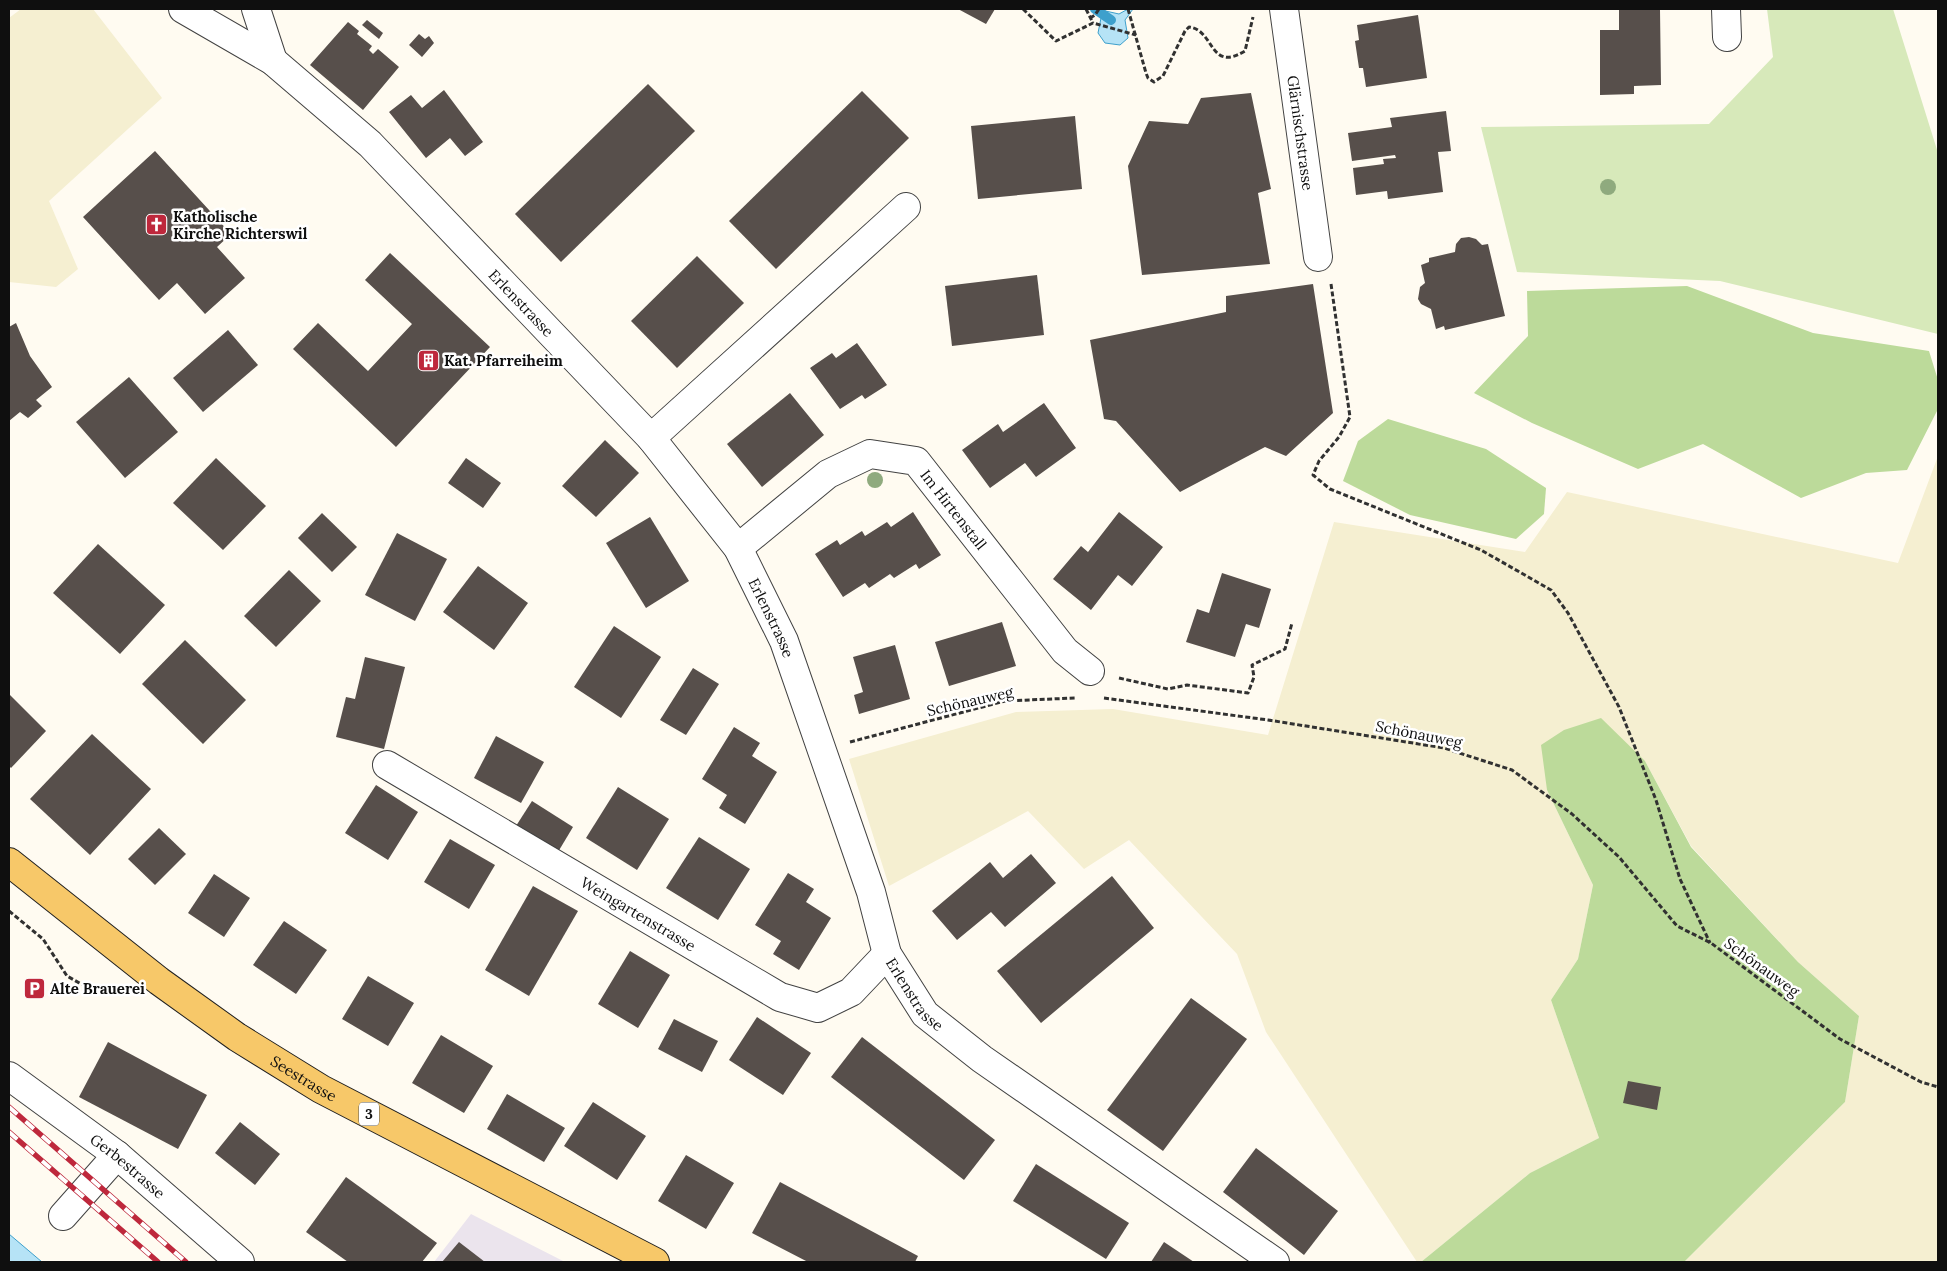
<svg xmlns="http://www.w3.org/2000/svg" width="1947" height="1271" font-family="Lora,serif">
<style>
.industrial{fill:#ebe4ed}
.farmland{fill:#f5efd1}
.green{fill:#d7e9ba}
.forest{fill:#bcda9a}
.water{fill:#b6e3f6;stroke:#3ea0cc}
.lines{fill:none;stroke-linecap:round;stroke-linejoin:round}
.stream{stroke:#3ea0cc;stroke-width:10}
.building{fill:#574f4b}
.minor-casing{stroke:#424242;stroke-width:30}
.major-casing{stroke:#202020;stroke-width:30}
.path{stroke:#313131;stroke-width:3;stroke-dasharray:5 2.5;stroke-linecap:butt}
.minor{stroke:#fff;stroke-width:28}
.major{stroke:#f7c869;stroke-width:28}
.rail-casing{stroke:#be283c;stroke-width:5.5}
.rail{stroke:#fff;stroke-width:4;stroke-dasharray:11;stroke-linecap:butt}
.tree{fill:#8faa7e}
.labels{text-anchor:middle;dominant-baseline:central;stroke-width:5;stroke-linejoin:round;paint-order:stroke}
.shield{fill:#fff;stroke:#575757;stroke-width:1}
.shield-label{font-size:14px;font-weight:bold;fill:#0f0f0f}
.street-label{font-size:15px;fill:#0f0f0f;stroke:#fff}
.poi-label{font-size:15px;font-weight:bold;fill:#0f0f0f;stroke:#fff;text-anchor:start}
</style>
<rect width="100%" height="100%" fill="#fffbf1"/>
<!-- industrial -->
<path class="industrial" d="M471 1214 565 1262H434Z"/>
<!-- farmland -->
<g class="farmland">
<path d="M21 9H93L162 98 49 201 78 269 56 287 9 282V18Z"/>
<path d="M1938 456V1262H1684L1845 1102 1859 1016 1798 962 1691 846 1645 761 1547 790 1593 885 1578 959 1551 1000 1599 1138 1530 1173 1421 1262H1417L1266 1032 1237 954 1129 840 1084 869 1028 811 889 886 849 759 1016 712 1113 709 1268 735 1334 522 1525 552 1567 492 1898 563Z"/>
</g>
<!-- green -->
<path class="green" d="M1767 9H1893L1938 153V334L1720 281 1517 272 1481 127 1709 124 1773 57Z"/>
<!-- forest -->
<g class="forest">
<path d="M1687 286 1813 333 1929 351 1938 380V409L1907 470 1866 473 1801 498 1703 444 1638 469 1532 423 1474 393 1528 336 1527 291Z"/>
<path d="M1388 419 1486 449 1546 488 1544 514 1516 539 1410 515 1343 481 1358 441Z"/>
<path d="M1601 718 1645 761 1691 847 1798 962 1859 1016 1845 1102 1684 1262H1421L1530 1173 1599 1138 1551 1000 1578 959 1593 885 1547 790 1541 745 1564 730Z"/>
</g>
<!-- water -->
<g class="water">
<path d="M1128 9H1133L1125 20 1128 38 1120 45 1105 43 1098 33 1101 18 1099 14 1101 10 1119 14Z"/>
<path d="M9 1234 42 1262H9Z"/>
</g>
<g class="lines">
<!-- stream -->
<path class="stream" d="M1095 9 1111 20"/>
</g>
<!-- building -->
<g class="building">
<path d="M958 9H995L986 24Z"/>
<path d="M1619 9 1660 10 1661 85 1634 86V94L1600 95V30H1619Z"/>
<path d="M1418 15 1427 78 1366 87 1363 68H1359L1355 41 1359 40 1357 25Z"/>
<path d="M367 20 383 33 379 39 362 25Z"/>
<path d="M348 22 359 31 357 34 372 46 369 50 373 54 378 49 399 67 363 110 310 65Z"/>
<path d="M419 34 425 39 429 36 434 43 422 57 409 45Z"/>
<path d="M648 84 695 131 561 262 515 214Z"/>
<path d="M444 90 483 142 465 156 450 138 426 158 389 112 411 95 422 108Z"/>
<path d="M862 91 909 138 776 269 729 221Z"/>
<path d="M1251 93 1271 189 1258 193 1270 264 1142 275 1128 166 1149 121 1188 124 1201 98Z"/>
<path d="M1446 111 1451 151 1438 152 1443 192 1388 199 1387 191 1356 195 1353 168 1384 164 1383 159 1396 158 1395 155 1352 161 1348 133 1392 127 1390 118Z"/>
<path d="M1075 116 1082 189 978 199 971 126Z"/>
<path d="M155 151 231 234 217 247 245 278 205 314 177 283 159 300 83 217Z"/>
<path d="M1469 237 1476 239 1482 245 1488 244 1505 316 1445 330 1444 326 1436 329 1431 309 1421 304 1418 299 1420 287 1425 283 1421 265 1429 262V258L1455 252 1456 244 1461 238Z"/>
<path d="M390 253 490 347 396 447 293 349 318 323 368 371 412 324 365 280Z"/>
<path d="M697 256 744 303 677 368 631 321Z"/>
<path d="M1037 275 1044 335 952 346 945 286Z"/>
<path d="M1313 284 1333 413 1286 456 1265 447 1180 492 1116 421 1104 419 1090 340 1226 312V296Z"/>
<path d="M16 323 30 356 52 387 36 400 42 406 28 418 20 412 9 421V327Z"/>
<path d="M228 330 258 365 203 412 173 378Z"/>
<path d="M857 343 887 385 865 399 862 395 840 409 810 368 832 353 836 358Z"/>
<path d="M129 377 178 432 125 478 76 422Z"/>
<path d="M790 393 824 435 762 487 727 444Z"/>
<path d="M1044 403 1076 448 1036 477 1025 463 990 488 962 450 998 424 1003 432Z"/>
<path d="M605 440 639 473 596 517 562 486Z"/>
<path d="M216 458 266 506 223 550 173 503Z"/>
<path d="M466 458 501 483 483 508 448 483Z"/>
<path d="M913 512 941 555 919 569 916 564 894 578 890 574 869 588 865 583 843 597 815 554 837 540 840 545 862 531 865 536 887 522 891 527Z"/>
<path d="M1119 512 1163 547 1132 586 1118 575 1091 610 1053 579 1081 546 1088 552Z"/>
<path d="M322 513 357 547 332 572 298 538Z"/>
<path d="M650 517 689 581 646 608 606 543Z"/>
<path d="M397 533 447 559 415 621 365 595Z"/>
<path d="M98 544 165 605 120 654 53 593Z"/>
<path d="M478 566 528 603 494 650 443 612Z"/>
<path d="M289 570 321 601 276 647 244 616Z"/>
<path d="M1222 573 1271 589 1259 628 1246 624 1235 657 1186 642 1197 609 1209 613Z"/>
<path d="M1002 622 1016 666 949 686 935 642Z"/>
<path d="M614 626 661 657 621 718 574 687Z"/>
<path d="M185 640 246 700 203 744 142 684Z"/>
<path d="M895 645 910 699 859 714 854 695 863 692 853 657Z"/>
<path d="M365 657 405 667 384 749 336 737 346 697 355 699Z"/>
<path d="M693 668 719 684 686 735 660 720Z"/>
<path d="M9 694 46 731 11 768 9 766Z"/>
<path d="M734 727 760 743 752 756 777 772 745 824 719 808 727 795 702 779Z"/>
<path d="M92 734 151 789 90 855 30 799Z"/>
<path d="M496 736 544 762 521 803 474 778Z"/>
<path d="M376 785 418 812 388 860 345 833Z"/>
<path d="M618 787 669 819 637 870 586 838Z"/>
<path d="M532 801 573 827 558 852 516 826Z"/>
<path d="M159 828 186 854 155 885 128 859Z"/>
<path d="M699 837 750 869 718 920 666 888Z"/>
<path d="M450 839 495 865 469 909 424 882Z"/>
<path d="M1031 854 1056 883 1005 927 991 912 957 940 932 911 990 862 1003 878Z"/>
<path d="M788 873 814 889 806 902 831 918 799 970 773 954 781 941 755 925Z"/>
<path d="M214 874 250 898 224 937 188 913Z"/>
<path d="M1112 876 1154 928 1041 1023 997 971Z"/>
<path d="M533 886 578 911 529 996 485 970Z"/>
<path d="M284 921 327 950 296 994 253 965Z"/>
<path d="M630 951 670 975 638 1028 598 1004Z"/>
<path d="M368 976 414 1003 388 1046 342 1019Z"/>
<path d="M1191 998 1247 1039 1163 1151 1107 1110Z"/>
<path d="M757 1017 811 1053 783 1095 729 1060Z"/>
<path d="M674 1019 718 1041 702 1072 658 1049Z"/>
<path d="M441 1035 493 1066 464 1113 412 1083Z"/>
<path d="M862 1037 995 1140 964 1180 831 1077Z"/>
<path d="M108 1042 207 1095 178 1149 79 1097Z"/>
<path d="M1628 1081 1661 1087 1657 1110 1623 1103Z"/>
<path d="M507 1094 565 1128 544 1162 487 1129Z"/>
<path d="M593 1102 646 1136 617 1180 564 1146Z"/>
<path d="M240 1122 280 1154 255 1185 215 1153Z"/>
<path d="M1256 1148 1338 1211 1304 1255 1223 1192Z"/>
<path d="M686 1155 734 1183 706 1229 658 1201Z"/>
<path d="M1036 1164 1129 1223 1106 1259 1013 1201Z"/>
<path d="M346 1177 437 1243 422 1262H348L306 1232Z"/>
<path d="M780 1182 918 1256 915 1262H808L752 1233Z"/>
<path d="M459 1242 485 1262H442Z"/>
<path d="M1164 1242 1194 1262H1151Z"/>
</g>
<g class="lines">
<defs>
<g id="minor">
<path id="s1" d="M183 9 273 61 370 144 651 438 738 548 784 641 871 892 887 954 925 1014 982 1059 1275 1262"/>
<path d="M256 9 273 61"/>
<path id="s2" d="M1284 9 1318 257"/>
<path d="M1726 9 1727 37"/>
<path d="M651 438 906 207"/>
<path id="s3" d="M738 548 828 474 870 454 916 461 1065 651 1090 671"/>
<path id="s4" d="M387 765 780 997 818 1008 851 992 887 954"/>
<path id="s5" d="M9 1076 117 1155 240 1262"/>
<path d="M63 1216 117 1155"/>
</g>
<g id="major">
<path id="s6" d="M9 862 159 981 237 1037 321 1089 655 1262"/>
</g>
</defs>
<!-- minor casing -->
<use href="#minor" class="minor-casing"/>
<!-- major casing -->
<use href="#major" class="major-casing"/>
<!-- path -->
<g class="path">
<path d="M1023 9 1056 41 1093 23 1136 35"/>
<path d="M1086 9 1093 23"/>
<path d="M1128 9 1146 73 1148 78 1154 82 1163 76 1185 31 1189 27C1215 30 1209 73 1245 51L1253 17"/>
<path d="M1090 18 1095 15 1099 9"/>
<path d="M1331 284 1350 417 1339 437 1319 461 1313 475 1330 489 1481 550 1551 590 1568 613 1619 707 1656 800 1680 879 1710 943"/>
<path d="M1119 678 1168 689 1187 685 1248 693 1254 677 1252 665 1285 649 1292 623"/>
<path d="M1104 698 1268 720 1444 748 1512 770 1572 814 1619 857 1677 926 1711 943 1840 1039 1921 1082 1938 1087"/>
<path d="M850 742 1005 701 1075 698"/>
<path d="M9 911 43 939 67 976 81 984 121 990"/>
</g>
<!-- minor -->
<use href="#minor" class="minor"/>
<!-- major -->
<use href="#major" class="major"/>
<defs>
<g id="rail">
<path d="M9 1107 186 1262"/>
<path d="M9 1132 158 1262"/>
</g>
</defs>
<!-- rail casing -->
<use href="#rail" class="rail-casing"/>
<!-- rail -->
<use href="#rail" class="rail"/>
</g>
<!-- trees -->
<g class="tree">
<circle cx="1608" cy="187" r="8"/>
<circle cx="875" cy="480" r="8"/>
</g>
<!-- icons -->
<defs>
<symbol id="church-square" viewBox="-11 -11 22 22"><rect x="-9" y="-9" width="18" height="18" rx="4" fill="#be283c" stroke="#fff"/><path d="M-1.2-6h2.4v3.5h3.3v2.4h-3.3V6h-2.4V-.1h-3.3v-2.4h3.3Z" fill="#fff"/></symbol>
<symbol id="building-square" viewBox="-11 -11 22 22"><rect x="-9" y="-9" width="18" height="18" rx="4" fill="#be283c" stroke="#fff"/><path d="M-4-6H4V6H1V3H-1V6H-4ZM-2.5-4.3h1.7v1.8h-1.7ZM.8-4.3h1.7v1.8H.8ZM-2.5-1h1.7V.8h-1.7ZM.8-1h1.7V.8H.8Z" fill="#fff"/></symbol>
<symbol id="parking-square" viewBox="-11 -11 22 22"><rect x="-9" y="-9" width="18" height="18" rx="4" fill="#be283c" stroke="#fff"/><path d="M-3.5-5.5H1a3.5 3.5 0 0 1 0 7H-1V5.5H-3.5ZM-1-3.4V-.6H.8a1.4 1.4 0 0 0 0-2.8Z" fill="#fff"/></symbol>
</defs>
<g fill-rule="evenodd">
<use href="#church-square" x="144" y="212" width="25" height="25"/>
<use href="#building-square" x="416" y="348" width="25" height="25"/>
<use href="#parking-square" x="22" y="976" width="25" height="25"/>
</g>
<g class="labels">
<!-- shield labels -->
<rect class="shield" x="359" y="1102.5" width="20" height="23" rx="4"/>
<g class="shield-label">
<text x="369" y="1114">3</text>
</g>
<!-- street labels -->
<g class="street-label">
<text stroke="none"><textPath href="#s2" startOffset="125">Glärnischstrasse</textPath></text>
<text stroke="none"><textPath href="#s1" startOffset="451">Erlenstrasse</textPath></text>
<text stroke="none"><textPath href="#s3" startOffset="271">Im Hirtenstall</textPath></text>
<text stroke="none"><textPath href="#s1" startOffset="856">Erlenstrasse</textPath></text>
<text transform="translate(970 701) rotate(-13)">Schönauweg</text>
<text transform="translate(1419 734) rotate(11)">Schönauweg</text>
<text stroke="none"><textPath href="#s4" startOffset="292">Weingartenstrasse</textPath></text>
<text transform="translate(1762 967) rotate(36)">Schönauweg</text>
<text stroke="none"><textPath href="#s1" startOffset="1261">Erlenstrasse</textPath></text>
<text stroke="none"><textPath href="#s6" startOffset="366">Seestrasse</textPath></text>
<text stroke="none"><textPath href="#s5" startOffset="149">Gerbestrasse</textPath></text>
</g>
<!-- poi labels -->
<g class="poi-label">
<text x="173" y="216">Katholische<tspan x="173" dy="17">Kirche Richterswil</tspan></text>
<text x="444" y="360">Kat. Pfarreiheim</text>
<text x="50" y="988">Alte Brauerei</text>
</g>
</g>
<!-- border -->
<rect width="1947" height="1271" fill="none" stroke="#0f0f0f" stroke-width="20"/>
</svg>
